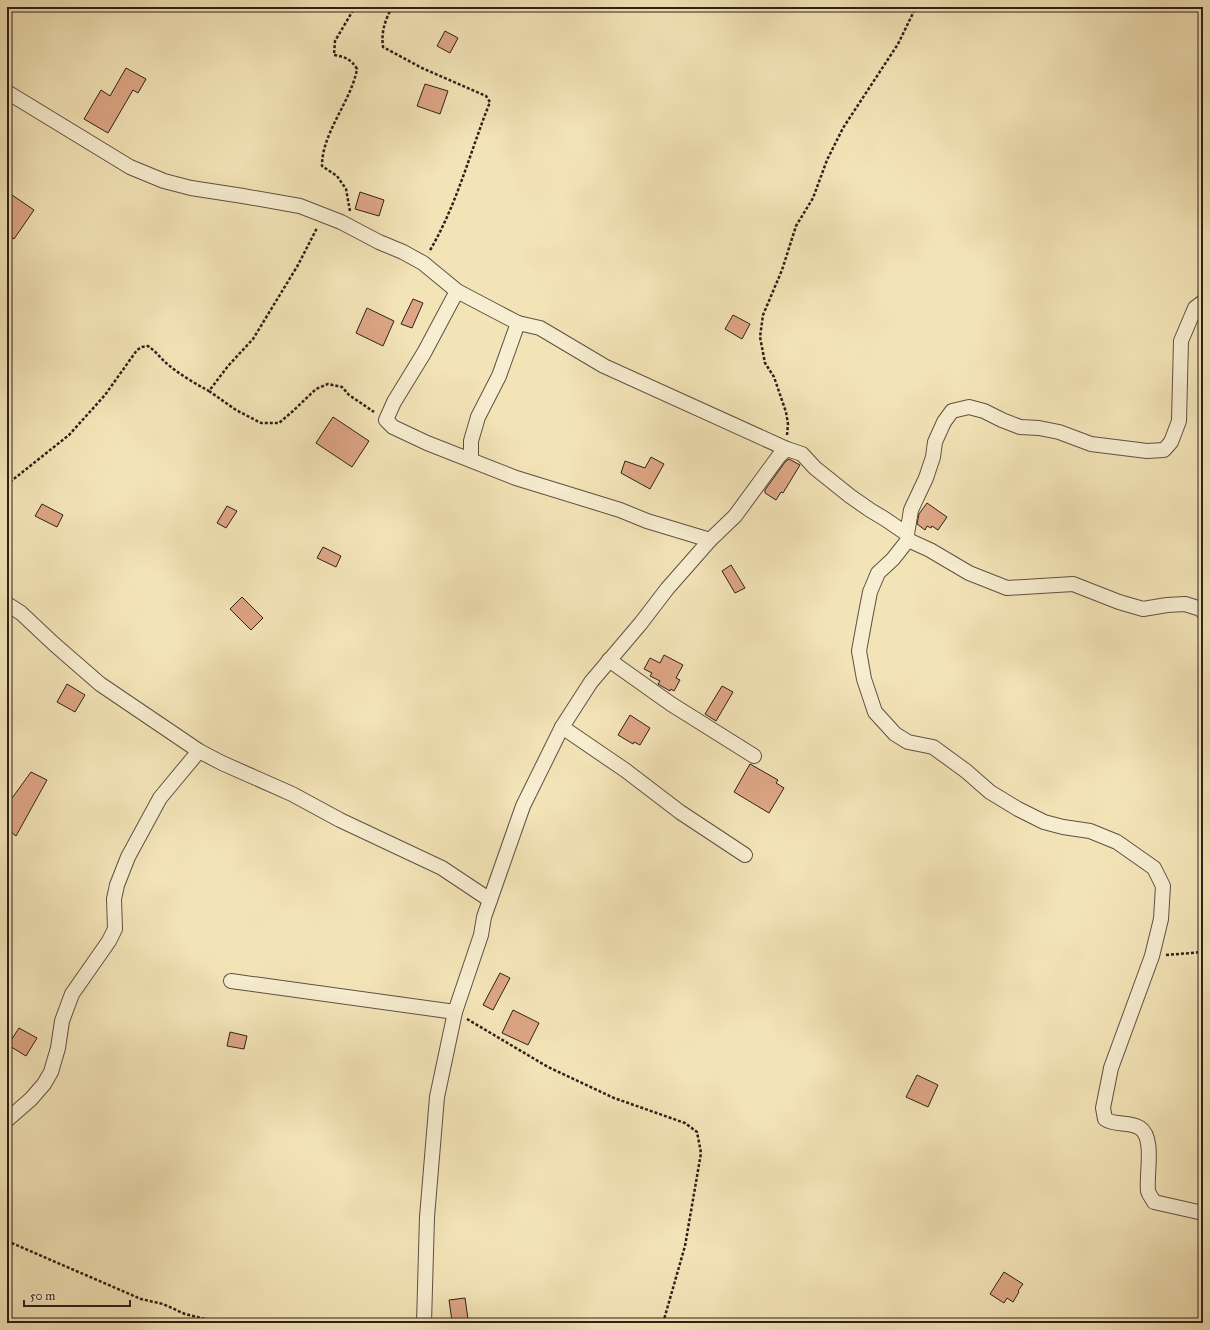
<svg xmlns="http://www.w3.org/2000/svg" width="1210" height="1330" font-family="'IM FELL Great Primer',serif">
<style>
.building{fill:#dea685;stroke:#2e201b}
.lines{fill:none;stroke-linecap:round;stroke-linejoin:round}
.street-casing{stroke:#5f5142;stroke-width:16}
.path{stroke:#2e201b;stroke-width:2.5;stroke-dasharray:3 2;stroke-linecap:butt}
.street{stroke:#f7edd0;stroke-width:14}
</style>
<rect width="100%" height="100%" fill="#f3e4b7"/>
<filter id="stains"><feTurbulence type="fractalNoise" baseFrequency=".005" numOctaves="4"/><feColorMatrix values="0 0 0 0 .2 0 0 0 0 .09 0 0 0 0 .02 0 0 0 .5 -.17"/></filter>
<radialGradient id="worn" r=".72"><stop offset=".6" stop-color="#630" stop-opacity="0"/><stop offset="1" stop-color="#630" stop-opacity=".3"/></radialGradient>
<!-- building -->
<g class="building">
<path d="M445 31 458 38 450 53 437 46Z"/>
<path d="M126 68 146 79 138 93 133 90 108 133 84 119 101 90 110 96Z"/>
<path d="M425 84 448 91 440 114 417 106Z"/>
<path d="M360 192 384 200 379 216 355 209Z"/>
<path d="M12 195 34 210 14 239 7 234V202Z"/>
<path d="M413 299 423 303 412 328 401 324Z"/>
<path d="M367 308 394 321 383 346 356 333Z"/>
<path d="M733 315 750 324 742 339 725 329Z"/>
<path d="M333 417 369 441 352 467 316 443Z"/>
<path d="M651 457 664 464 650 489 621 473 625 461 645 468Z"/>
<path d="M789 459 800 465 783 493 781 492 776 500 765 493V490L785 462Z"/>
<path d="M927 503 947 517 938 530 932 526 931 528 927 526 925 530 917 524 919 514Z"/>
<path d="M42 504 63 515 57 527 35 516Z"/>
<path d="M227 506 237 511 226 528 217 523Z"/>
<path d="M323 547 341 556 336 567 317 558Z"/>
<path d="M731 565 745 588 735 593 722 571Z"/>
<path d="M242 597 263 618 251 630 230 609Z"/>
<path d="M664 655 683 665 676 678 680 680 674 691 671 689 670 691 658 684 660 681 650 676 652 673 644 669 650 658 660 663Z"/>
<path d="M67 684 85 695 75 712 57 702Z"/>
<path d="M722 686 733 692 716 721 705 714Z"/>
<path d="M630 715 650 728 640 745 634 742 633 744 618 735Z"/>
<path d="M750 764 778 780 776 783 784 788 769 813 734 792Z"/>
<path d="M31 772 47 780 16 836 7 829V805Z"/>
<path d="M500 973 510 978 493 1010 483 1005Z"/>
<path d="M513 1010 539 1023 528 1045 502 1033Z"/>
<path d="M19 1028 37 1038 26 1056 8 1045Z"/>
<path d="M230 1032 247 1036 244 1049 227 1046Z"/>
<path d="M917 1075 938 1085 928 1107 906 1097Z"/>
<path d="M1004 1272 1023 1284 1018 1291 1019 1292 1013 1302 1007 1298 1004 1303 990 1294Z"/>
<path d="M465 1298 468 1319 452 1321 449 1300Z"/>
</g>
<g class="lines">
<defs>
<g id="street">
<path d="M7 92 130 167 164 181 191 188 243 196 300 206 341 222 379 242 403 252 423 263 457 291 495 311 518 323 540 328 604 366 787 449"/>
<path d="M457 291 424 353 394 402 386 420 393 427 427 443 516 478 620 510 647 521 710 540"/>
<path d="M1203 302 1195 308 1181 341 1179 421 1171 442 1164 450 1147 451 1091 444 1059 432 1039 428 1020 427 1002 420 984 411 969 407 952 411 944 422 935 442 933 457 926 478 911 510 907 534 908 540 893 559 878 573 870 592 865 618 859 651 864 679 875 712 895 734 908 742 933 747 966 771 990 792 1018 809 1044 822 1063 827 1090 831 1117 842 1154 868 1163 886 1161 919 1152 956 1111 1068 1103 1108 1105 1119C1115 1126 1129 1121 1140 1128 1155 1138 1146 1174 1148 1191 1149 1195 1152 1198 1154 1202L1203 1213"/>
<path d="M471 460V441L478 417 499 376 518 323"/>
<path d="M908 540 930 550 969 573 1007 588 1073 584 1119 602 1143 609 1167 605 1185 604 1201 609 1203 612"/>
<path d="M7 604 21 613 54 644 100 684 199 751 222 763 292 794 340 820 442 868 490 900"/>
<path d="M609 660 671 704 754 756"/>
<path d="M562 727 625 770 680 812 745 855"/>
<path d="M231 981 455 1012"/>
<path d="M7 1120 31 1099 44 1084 51 1072 58 1048 62 1021 72 994 109 941 115 929 114 899 117 885 128 857 160 798 199 751"/>
<path d="M424 1323 427 1217 437 1097 455 1012 481 935 484 917 523 806 562 727 591 682 641 623 667 589 710 540 735 516 779 456 787 449 802 454 815 468 850 496 870 510 885 519 907 534"/>
</g>
</defs>
<!-- street casing -->
<use href="#street" class="street-casing"/>
<!-- path -->
<g class="path">
<path d="M392 7C385 21 381 31 383 47L422 68 486 96 490 102C470 152 457 205 429 252"/>
<path d="M350 211 346 189 337 176 322 166C322 132 351 102 357 69 351 59 345 57 334 55L335 41 355 7"/>
<path d="M209 391 236 410 261 423H279L293 411 316 389 328 384 342 387 349 395 374 412"/>
<path d="M787 435 788 424 786 412 774 377 765 363 760 337 763 315 782 270 796 226 813 198 827 160 843 128 898 44 916 7"/>
<path d="M7 486 10 482 69 435 105 395 137 350 142 347 148 346C154 350 159 356 164 361 177 373 194 383 209 391L228 366 253 339 298 265 317 228"/>
<path d="M1166 955 1203 952"/>
<path d="M467 1019 548 1067 614 1098 685 1123 697 1132 701 1153 685 1246 663 1323"/>
<path d="M7 1241 141 1299 163 1304 185 1314 221 1323"/>
</g>
<!-- street -->
<use href="#street" class="street"/>
</g>
<!-- margin -->
<rect width="1210" height="1330" fill="none" stroke="#f3e4b7" stroke-width="24"/>
<rect x="8" y="8" width="1194" height="1314" fill="none" stroke="#2e201b" stroke-width="2"/>
<rect x="12" y="12" width="1186" height="1306" fill="none" stroke="#2e201b"/>
<!-- scale -->
<path d="M24 1300v6h106v-6" fill="none" stroke="#2e201b" stroke-width="2"/>
<text x="30" y="1300" font-size="12" fill="#2e201b" stroke="#f7edd0" stroke-width="3" paint-order="stroke">50 m</text>
<rect width="100%" height="100%" filter="url(#stains)"/>
<rect width="100%" height="100%" fill="url(#worn)"/>
</svg>
